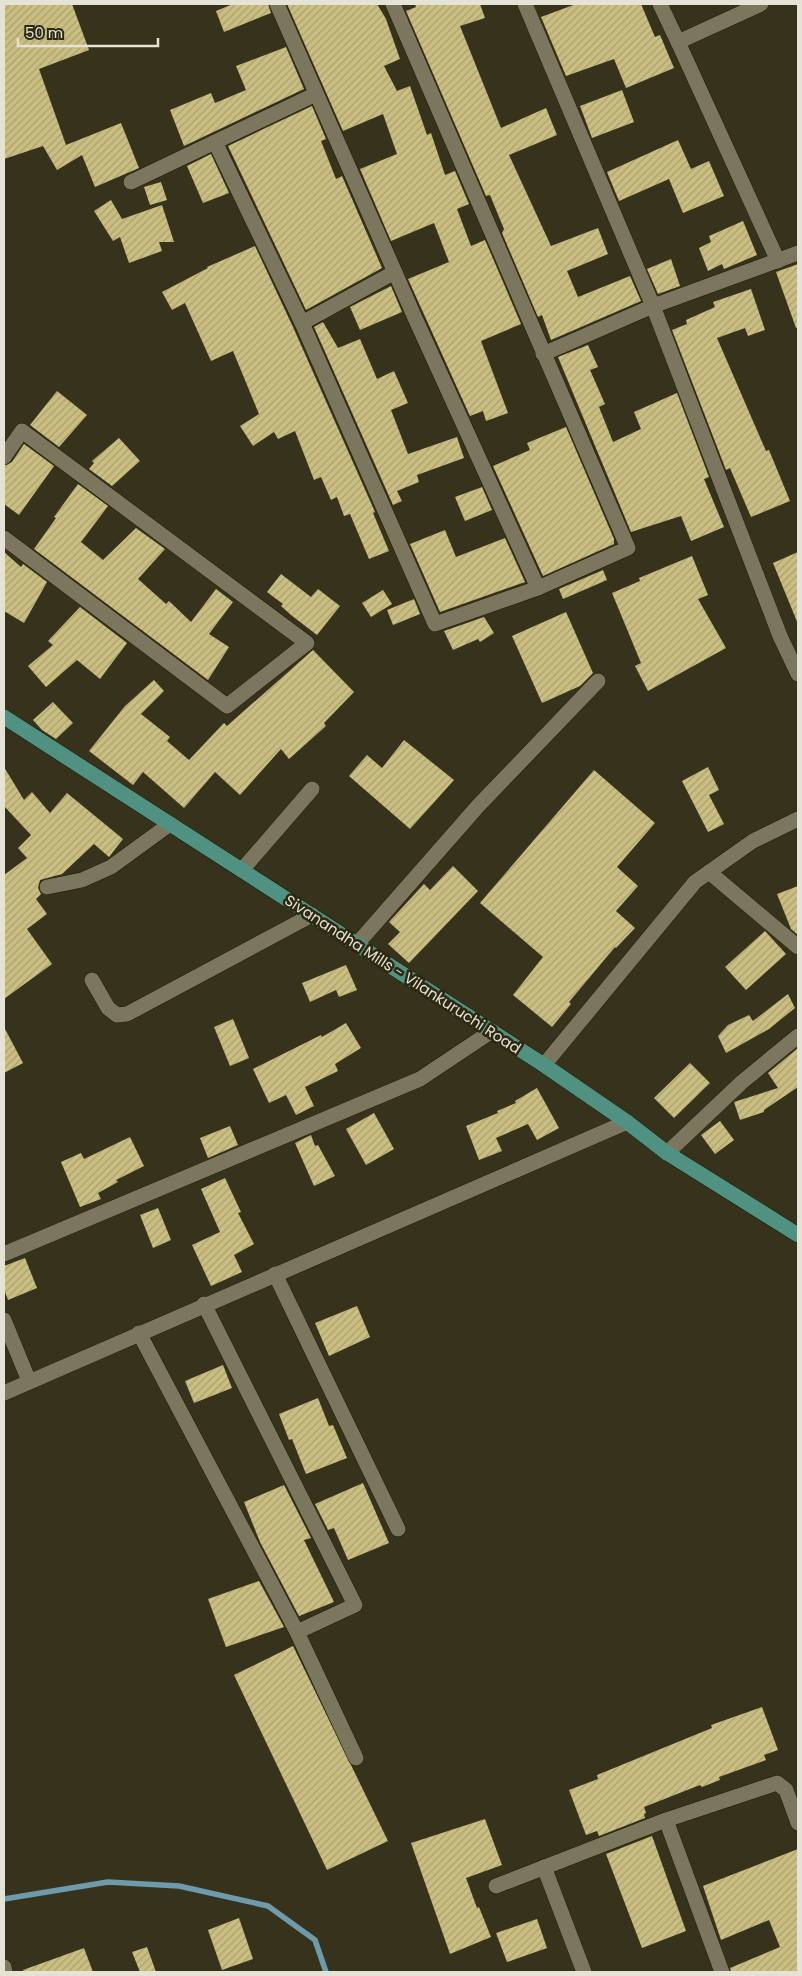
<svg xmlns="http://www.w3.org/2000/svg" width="802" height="1976" font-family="Poppins,sans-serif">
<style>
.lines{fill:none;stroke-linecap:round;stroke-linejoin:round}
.stream{stroke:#6d9bab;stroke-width:5.5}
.building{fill:url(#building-hatch)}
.minor-casing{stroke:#1e1a04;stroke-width:16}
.major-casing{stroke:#1e1a04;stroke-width:16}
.minor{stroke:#7b765d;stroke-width:15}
.major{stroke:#509282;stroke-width:15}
.labels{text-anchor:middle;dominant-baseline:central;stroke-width:5;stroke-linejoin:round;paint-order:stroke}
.street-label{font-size:15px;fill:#e5e3d5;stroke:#2d2812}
</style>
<defs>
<pattern id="building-hatch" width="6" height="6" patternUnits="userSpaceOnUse" patternTransform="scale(1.25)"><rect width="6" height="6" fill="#cabe81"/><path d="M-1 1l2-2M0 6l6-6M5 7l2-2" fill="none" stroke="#a9a071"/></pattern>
</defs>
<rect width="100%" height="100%" fill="#37321b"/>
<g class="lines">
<!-- stream -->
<path class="stream" d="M4 1899 108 1882 179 1886 268 1906 315 1940 326 1972"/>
</g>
<!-- building -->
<g class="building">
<path d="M4 4H72L89 50 39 69 66 145 121 123 139 168 95 187 82 155 57 170 43 146 4 159Z"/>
<path d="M233 4H268L271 13 224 32 216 11Z"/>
<path d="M287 4H377L386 19 400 59 384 66 397 91 410 86 427 135 431 133 445 175 455 171 469 204 457 209 471 246 485 240 521 324 481 341 508 413 486 421 483 411 470 416 408 279 449 262 434 223 391 241 360 169 397 154 383 114 343 131Z"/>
<path d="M415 4H480L485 18 460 26 501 128 546 108 557 135 509 155 551 246 598 228 608 254 567 271 578 297 630 276 641 301 551 340 542 315 538 317 502 233 504 229 490 195 486 196 406 11 416 7Z"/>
<path d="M576 4H641L655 37 660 35 674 68 626 88 614 59 566 76 541 17Z"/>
<path d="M286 47 304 89 184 146 170 110 211 93 215 103 246 90 236 66Z"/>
<path d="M622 90 634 122 592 138 580 106Z"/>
<path d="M312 106 326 139 321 141 336 179 342 176 382 268 306 310 228 146Z"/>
<path d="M678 140 691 169 709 161 724 196 683 213 669 179 619 201 607 172Z"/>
<path d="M211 154 229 193 203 203 187 166Z"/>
<path d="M161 182 167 200 150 205 144 187Z"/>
<path d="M111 200 122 219 162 205 174 242H159L162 251 129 263 120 237 113 241 94 211Z"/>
<path d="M743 221 757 255 724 269 722 264 708 271 699 248 711 242 709 236Z"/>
<path d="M255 246 293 327 375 512 373 513 389 551 369 559 350 514 344 516 337 497 331 500 321 477 314 480 295 431 278 439 274 432 253 446 240 426 259 414 233 351 211 361 185 303 172 310 162 292 208 268 207 267Z"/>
<path d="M671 259 680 286 658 294 647 269Z"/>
<path d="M798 264V327L796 328 776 272Z"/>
<path d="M391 286 402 312 360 330 350 307Z"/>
<path d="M751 289 765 330 748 336 745 328 717 338 766 451 769 450 790 501 751 517 730 468 726 470 672 330 687 324 686 320 715 307 713 302Z"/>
<path d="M323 322 338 348 360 339 377 379 394 371 408 403 391 410 408 454 457 437 464 458 417 475 419 482 397 491 402 501 393 505 314 327Z"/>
<path d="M588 345 598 367 590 370 605 404 599 407 613 442 641 429 634 412 677 393 709 477 704 479 724 527 691 541 681 516 631 532 558 357Z"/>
<path d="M57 391 87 415 59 447 30 425Z"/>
<path d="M566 427 614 539V544L543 576 493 466 530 450 527 443Z"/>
<path d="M119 438 140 461 112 486 89 469 94 463 92 461Z"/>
<path d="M24 444 54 466 19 515 4 504V466L12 462Z"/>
<path d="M78 484 108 506 81 542 103 560 136 528 165 549 138 579 166 604 169 601 191 622 216 589 233 602 209 634 229 647 208 680 34 549 56 518 54 517Z"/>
<path d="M482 487 492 510 465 521 455 497Z"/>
<path d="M445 530 456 557 505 538 525 582 440 612 410 544Z"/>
<path d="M4 552 21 567 23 564 47 582 24 623 4 611Z"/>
<path d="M798 552V624L773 563Z"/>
<path d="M692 556 708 595 698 599 726 648 648 691 635 666 641 663 612 593 640 581 639 578Z"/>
<path d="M603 570 607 580 563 599 559 589Z"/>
<path d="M281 574 311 597 318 589 340 606 317 635 291 615 281 606 283 604 267 592Z"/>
<path d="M383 590 392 604 371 617 362 603Z"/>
<path d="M414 599 420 614 393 625 387 610Z"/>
<path d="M80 607 127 643 100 679 77 660 46 687 28 666 53 645 48 641Z"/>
<path d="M566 612 593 673 580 686 542 703 512 636Z"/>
<path d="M484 617 494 633 480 642 478 639 453 650 444 631Z"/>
<path d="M313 650 354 692 324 723 326 726 289 759 281 749 240 795 215 772 184 808 143 772 133 785 89 751 125 706 154 680 164 691 141 714 170 737 167 741 189 760 224 723 227 726Z"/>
<path d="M53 702 73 723 56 739 42 730 33 720Z"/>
<path d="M404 740 454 780 410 829 349 776 367 755 382 768Z"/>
<path d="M4 767 24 800 32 792 50 813 67 793 123 839 109 857 94 844 62 874 40 880 38 888 41 894 36 899 47 914 27 929 52 964 4 999V875L27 858 18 848 31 835 4 806Z"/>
<path d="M708 767 719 790 709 795 724 824 708 832 682 781Z"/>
<path d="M594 770 655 823 617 867 638 886 616 911 635 928 616 948 615 947 569 1002 571 1004 552 1027 513 995 543 957 480 903Z"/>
<path d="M453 866 478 891 409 963 388 944 400 932 389 922 424 884 430 890Z"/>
<path d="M798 886V935L791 929 777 894Z"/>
<path d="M765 931 786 954 746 990 725 967Z"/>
<path d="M346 965 357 990 339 997 336 990 310 1002 302 983Z"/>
<path d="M788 994 795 1008 769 1029 726 1053 718 1036 728 1025 749 1015 753 1021Z"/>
<path d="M233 1019 249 1058 230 1066 214 1027Z"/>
<path d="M346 1023 361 1048 335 1064 338 1071 305 1087 314 1106 296 1115 286 1095 269 1103 253 1069 321 1035 322 1037Z"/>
<path d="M4 1027 23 1063 4 1073Z"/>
<path d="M798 1048V1087L764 1110V1112L740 1120 734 1102 778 1088 768 1073Z"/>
<path d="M690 1063 710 1083 674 1118 654 1098Z"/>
<path d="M537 1088 559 1128 537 1140 528 1124 496 1138 502 1151 479 1160 466 1126 498 1113 497 1111 516 1103 515 1101Z"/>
<path d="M374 1113 394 1149 366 1165 346 1129Z"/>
<path d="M720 1121 734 1140 715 1154 701 1135Z"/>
<path d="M230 1126 238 1145 208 1158 200 1138Z"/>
<path d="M311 1135 315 1146 318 1145 335 1176 314 1186 295 1143Z"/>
<path d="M130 1137 144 1166 116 1180 118 1182 98 1193 101 1199 80 1207 61 1162 81 1153 84 1159Z"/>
<path d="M225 1178 241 1212 238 1213 254 1244 234 1255 242 1272 211 1286 192 1245 220 1232 201 1189Z"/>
<path d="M158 1208 171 1240 153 1248 140 1215Z"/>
<path d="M25 1258 37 1288 8 1300 4 1289V1266Z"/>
<path d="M357 1306 370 1337 329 1356 315 1323Z"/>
<path d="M223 1365 232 1388 194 1403 185 1381Z"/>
<path d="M318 1398 329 1426 333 1425 347 1458 306 1474 292 1439 289 1440 279 1414Z"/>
<path d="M363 1483 389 1543 348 1560 334 1528 328 1530 315 1504Z"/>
<path d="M284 1485 311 1538 304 1540 334 1602 299 1616 260 1542 244 1502Z"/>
<path d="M259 1581 284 1627 226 1647 208 1599Z"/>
<path d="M293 1646 388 1841 327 1870 234 1675Z"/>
<path d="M762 1707 778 1750 764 1755 766 1760 719 1777 720 1780 702 1787 700 1785 644 1807 646 1813 644 1814 645 1818 599 1836 597 1831 586 1835 569 1790 598 1779 597 1775 712 1728 711 1725Z"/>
<path d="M485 1819 502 1865 466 1878 477 1908 479 1907 491 1937 450 1954 411 1843Z"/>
<path d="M652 1836 686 1931 642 1948 606 1854Z"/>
<path d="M798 1849V1972H731L730 1968 780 1947 769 1920 721 1940 703 1886Z"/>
<path d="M239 1918 253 1959 222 1970 208 1930Z"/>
<path d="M537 1919 547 1948 507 1962 496 1933Z"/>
<path d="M147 1947 156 1972H140L132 1952Z"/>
<path d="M84 1948 93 1972H24L23 1970Z"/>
</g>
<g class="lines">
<defs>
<g id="minor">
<path d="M277 4 415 318 538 588 435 624 302 323 215 142 316 94"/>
<path d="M393 4 628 548 538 588"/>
<path d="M525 4 653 306 798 253"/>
<path d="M660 4 678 42"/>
<path d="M761 4 678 42 778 261"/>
<path d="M131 182 215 142"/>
<path d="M302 323 395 272"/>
<path d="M543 354 653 306 780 636 798 674"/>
<path d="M4 457 22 431 307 643 227 706 4 538"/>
<path d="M242 870 312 789"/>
<path d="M709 872 798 947"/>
<path d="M47 887 82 880 111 867 170 824"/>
<path d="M357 944 478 806 598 681"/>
<path d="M92 980 108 1008 117 1015 127 1014 312 915"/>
<path d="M544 1065 695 882 753 841 798 819"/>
<path d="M667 1153 742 1082 798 1036"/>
<path d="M4 1254 420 1079 492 1031"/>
<path d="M275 1274 398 1529"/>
<path d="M204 1304 355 1605 297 1632"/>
<path d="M4 1320 29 1381"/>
<path d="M139 1333 297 1632 356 1758"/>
<path d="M4 1393 627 1122"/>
<path d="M666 1820 722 1972"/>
<path d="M544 1867 584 1972"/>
<path d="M496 1886 666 1820 777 1783 786 1790 798 1823"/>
<path d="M4 1967 5 1972"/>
</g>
<path id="major" d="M4 717 544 1065 627 1122 667 1153 798 1235"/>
</defs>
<!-- minor casing -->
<use href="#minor" class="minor-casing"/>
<!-- major casing -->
<use href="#major" class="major-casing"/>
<!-- minor -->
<use href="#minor" class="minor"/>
<!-- major -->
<use href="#major" class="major"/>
</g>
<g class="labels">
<!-- street labels -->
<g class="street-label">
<text transform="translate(403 974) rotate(33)">Sivanandha Mills - Vilankuruchi Road</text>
</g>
</g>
<!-- border -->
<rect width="802" height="1976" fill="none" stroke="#e5e3d5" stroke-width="10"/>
<!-- scale -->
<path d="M18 38v8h140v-8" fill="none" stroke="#e5e3d5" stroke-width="2.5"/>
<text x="25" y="38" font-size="15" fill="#e5e3d5" stroke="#2d2812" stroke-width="4" paint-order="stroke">50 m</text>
</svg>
